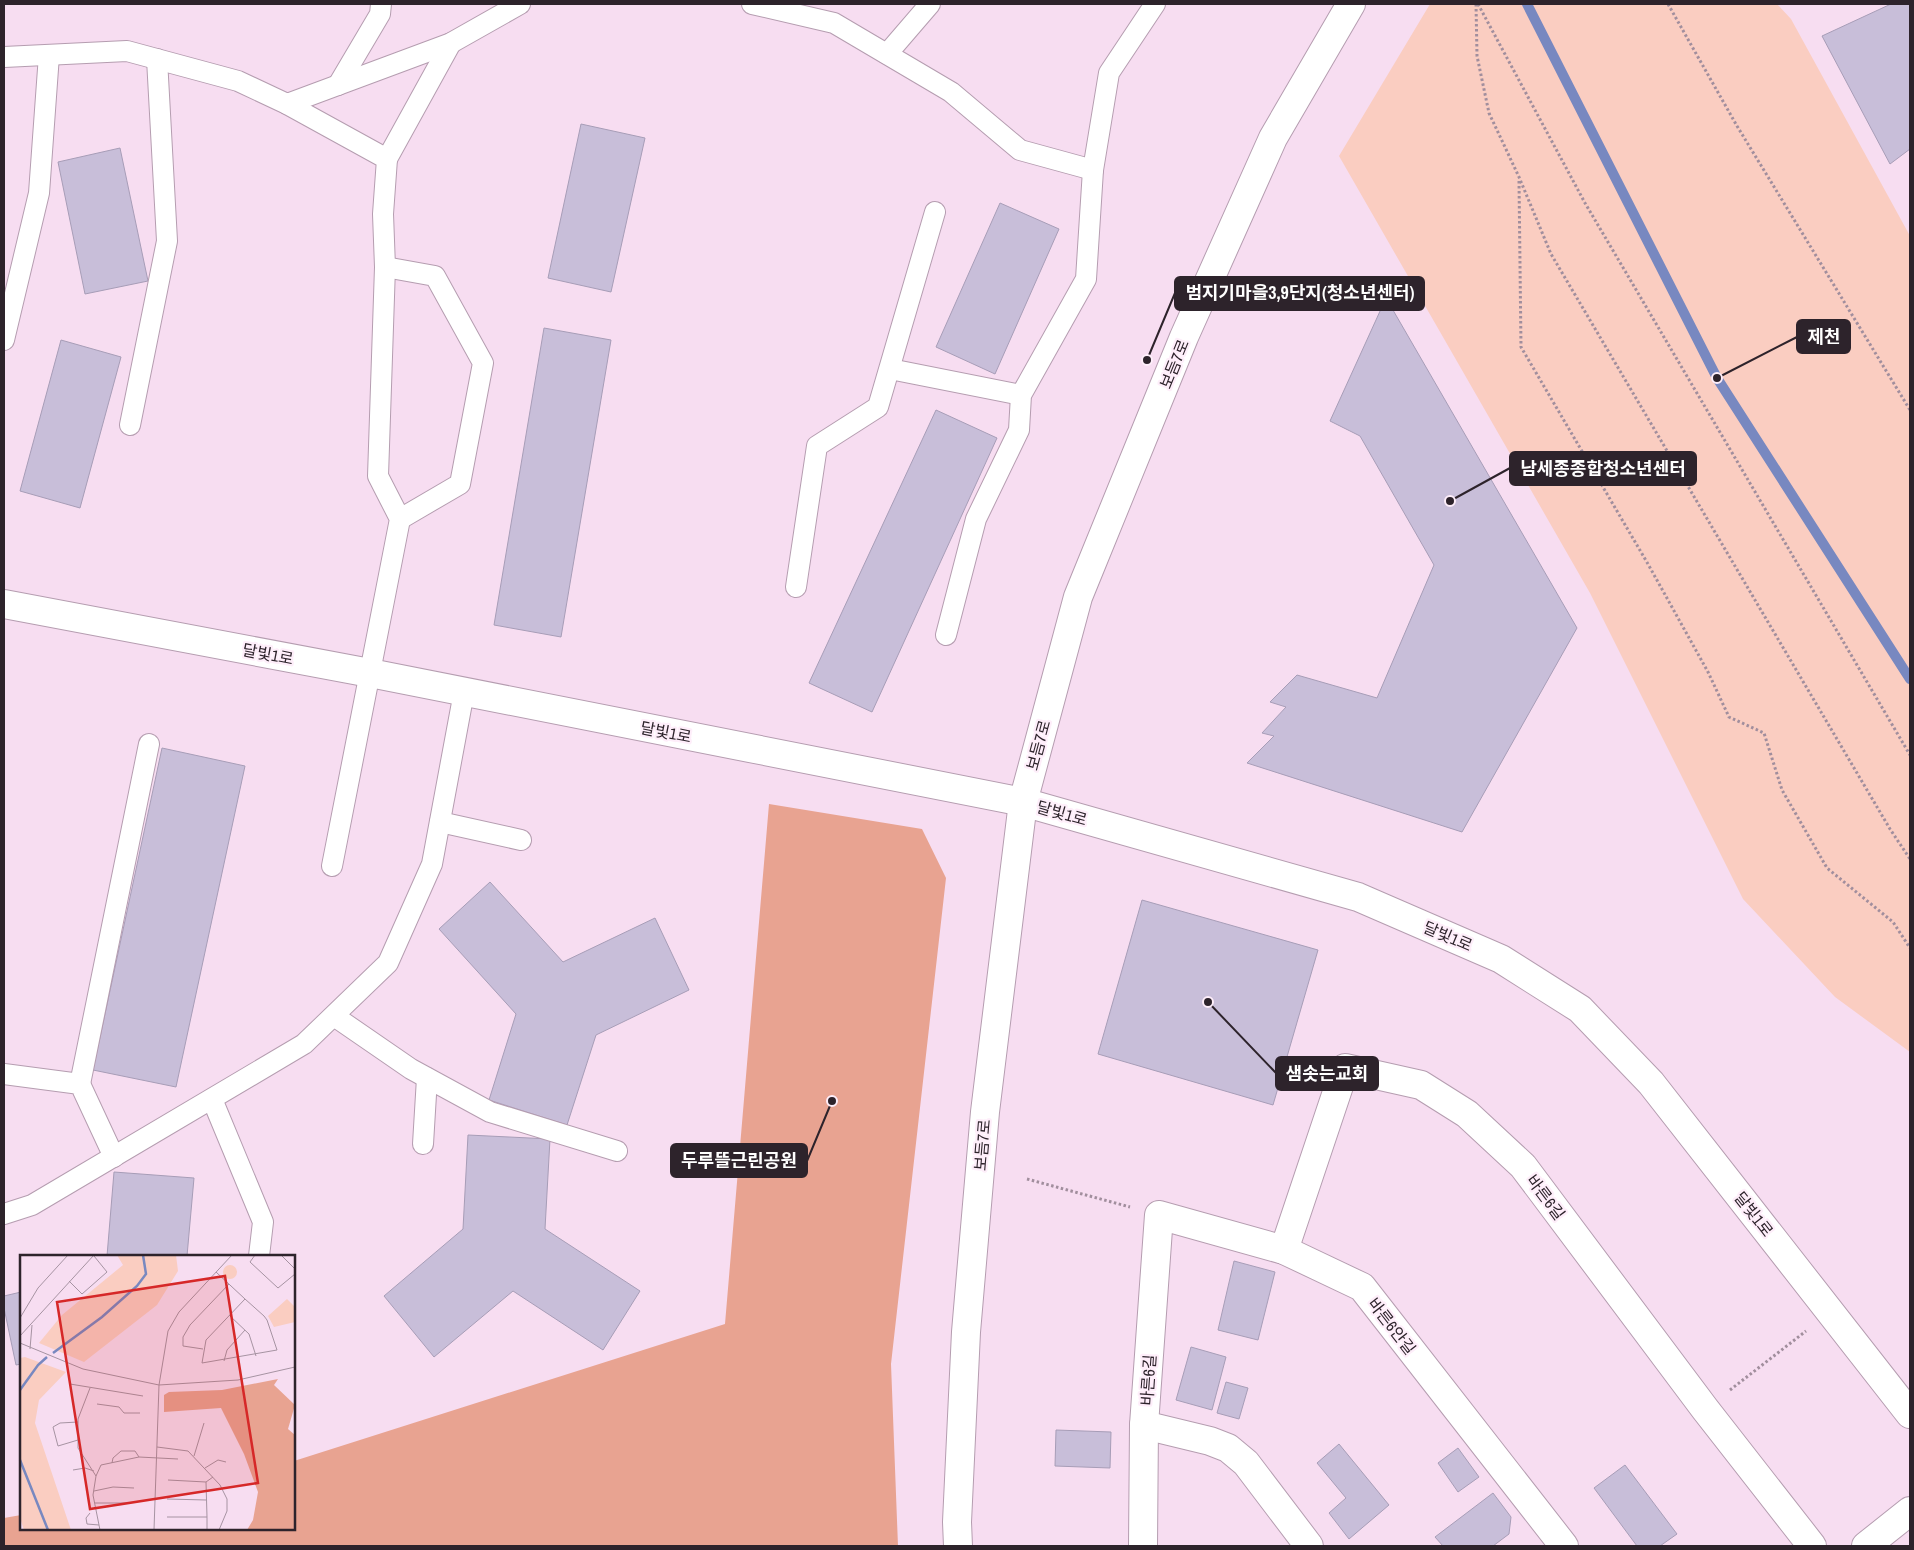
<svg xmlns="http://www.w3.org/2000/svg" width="1914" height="1550" font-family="'Archivo Narrow','Noto Sans KR',sans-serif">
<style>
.green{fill:#facdc1}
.forest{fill:#e8a391}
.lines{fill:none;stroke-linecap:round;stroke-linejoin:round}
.stream{stroke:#7888c0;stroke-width:10}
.building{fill:#c8bed9;stroke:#a79db7}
.service-casing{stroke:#b59db0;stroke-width:22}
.minor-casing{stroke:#b59db0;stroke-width:30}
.tertiary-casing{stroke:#b59db0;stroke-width:30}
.path{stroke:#a18e9d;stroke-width:3;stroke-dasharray:2.5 2.5;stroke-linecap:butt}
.service{stroke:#fff;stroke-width:20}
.minor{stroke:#fff;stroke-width:28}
.tertiary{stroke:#fff;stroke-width:28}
.labels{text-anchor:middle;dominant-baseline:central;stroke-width:4.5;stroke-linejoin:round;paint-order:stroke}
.street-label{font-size:16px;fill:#2d232b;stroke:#feeefa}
.inset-river{fill:none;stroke:#7888c0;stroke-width:2.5}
.inset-road{fill:none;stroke:#a693a2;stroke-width:1}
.view{fill:#d62828;fill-opacity:0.15;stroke:#d62828;stroke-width:2.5}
.inset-edge{fill:none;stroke:#2d232b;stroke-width:2.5}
.leader{fill:none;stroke:#2d232b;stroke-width:2}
.callout-dot{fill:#2d232b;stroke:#feeefa;stroke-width:2}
.callout{fill:#2d232b;stroke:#2d232b;stroke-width:2}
.callout-label{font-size:18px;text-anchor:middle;font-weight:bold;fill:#fff}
</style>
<rect width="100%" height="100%" fill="#f7ddf1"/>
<!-- green -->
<path class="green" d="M1430 4H1777L1791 19 1910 236V1052L1835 997 1743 899 1590 593 1339 156Z"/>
<!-- forest -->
<path class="forest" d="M769 804 922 829 946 878 891 1364 898 1546H4V1518L21 1515V1529H294V1461L725 1324Z"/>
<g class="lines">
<!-- stream -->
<path class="stream" d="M1527 4 1717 378 1910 679"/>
</g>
<!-- building -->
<g class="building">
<path d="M1891 4H1910V149L1890 164 1822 36Z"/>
<path d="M581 124 645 138 611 292 548 278Z"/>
<path d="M120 148 148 281 85 294 58 162Z"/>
<path d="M1000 203 1059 229 995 374 936 347Z"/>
<path d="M1386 298 1577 628 1462 832 1247 763 1274 736 1262 733 1286 707 1270 702 1297 675 1377 698 1434 565 1360 436 1330 421Z"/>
<path d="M544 328 611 340 561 637 494 625Z"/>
<path d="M61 340 121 357 80 508 20 491Z"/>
<path d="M936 410 997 438 872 712 809 683Z"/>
<path d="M162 748 245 766 176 1087 93 1070Z"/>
<path d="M490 882 563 962 655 918 689 990 596 1035 567 1125 489 1100 516 1014 439 929Z"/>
<path d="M1142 900 1318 950 1273 1105 1098 1054Z"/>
<path d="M468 1135 550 1139 545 1229 640 1291 603 1350 513 1291 434 1357 384 1296 463 1229Z"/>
<path d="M114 1172 194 1178 187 1256H107Z"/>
<path d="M1234 1261 1275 1272 1258 1340 1218 1330Z"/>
<path d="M21 1292V1364L16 1365 4 1308V1296Z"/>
<path d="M1191 1347 1226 1357 1212 1410 1176 1400Z"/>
<path d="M1226 1382 1248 1388 1239 1419 1217 1413Z"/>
<path d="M1056 1430 1111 1432 1110 1468 1055 1466Z"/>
<path d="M1339 1444 1389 1505 1349 1539 1329 1513 1346 1498 1317 1463Z"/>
<path d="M1458 1448 1479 1477 1458 1492 1438 1463Z"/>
<path d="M1625 1465 1677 1534 1660 1546H1637L1594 1488Z"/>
<path d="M1493 1493 1511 1517 1509 1534 1493 1546H1443L1435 1537Z"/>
</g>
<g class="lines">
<defs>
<g id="service">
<path d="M752 4 834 23 951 92 1020 150 1093 170"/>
<path d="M887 54 930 4"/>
<path d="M4 57 127 51 238 81 287 104 451 43 520 4"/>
<path d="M338 85 380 14 381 4"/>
<path d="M287 104 387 159 383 214 385 267 378 476 400 519 332 866"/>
<path d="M387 159 451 43"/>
<path d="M385 267 435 276 483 363 460 484 400 519"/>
<path d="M4 340 39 193 49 55"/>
<path d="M890 369 1021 395"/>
<path d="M130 425 167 241 157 59"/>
<path d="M796 587 817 446 878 407 935 212"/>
<path d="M946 635 976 519 1019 430 1021 395 1086 279 1093 170 1109 73 1155 4"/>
<path d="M440 822 521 840"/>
<path d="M334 1016 411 1069 490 1112 617 1151"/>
<path d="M4 1074 80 1084 114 1157"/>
<path d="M80 1084 149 744"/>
<path d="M212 1099 263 1222 259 1256"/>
<path d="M423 1144 427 1078"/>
<path d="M4 1214 32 1205 304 1044 388 963 432 864 464 692"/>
</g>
<g id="minor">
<path d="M4 604 370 673 1023 802 1358 897 1501 959 1580 1009 1651 1083 1910 1414"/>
<path d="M1284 1250 1345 1068 1421 1085 1467 1114 1523 1166 1705 1409 1812 1546"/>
<path d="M1144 1425 1210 1441 1228 1448 1246 1463 1309 1546"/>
<path d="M1143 1546 1144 1425 1159 1215 1284 1250 1362 1287 1564 1546"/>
<path d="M1866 1546 1910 1511"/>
</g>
<path id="tertiary" d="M958 1546 957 1522 966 1332 985 1112 1023 802 1078 597 1184 337 1273 138 1351 4"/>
</defs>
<!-- service casing -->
<use href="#service" class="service-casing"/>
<!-- minor casing -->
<use href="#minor" class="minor-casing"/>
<!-- tertiary casing -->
<use href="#tertiary" class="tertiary-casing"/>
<!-- path -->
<g class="path">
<path d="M1476 4 1477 56 1489 113 1519 177 1551 254 1890 829 1910 859"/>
<path d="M1478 4 1585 203 1910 755"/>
<path d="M1668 4 1737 126 1910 410"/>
<path d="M1519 181 1521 347 1648 564 1708 672 1729 717 1764 733 1782 790 1827 868 1893 922 1910 948"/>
<path d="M1027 1179 1130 1207"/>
<path d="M1730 1390 1806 1331"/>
</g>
<!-- service -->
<use href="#service" class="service"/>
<!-- minor -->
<use href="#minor" class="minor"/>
<!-- tertiary -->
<use href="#tertiary" class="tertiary"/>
</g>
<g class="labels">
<!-- street labels -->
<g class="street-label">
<text transform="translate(1174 364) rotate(-68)">보듬7로</text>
<text transform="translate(268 654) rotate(11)">달빛1로</text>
<text transform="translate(666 732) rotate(11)">달빛1로</text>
<text transform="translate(1038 745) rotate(-75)">보듬7로</text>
<text transform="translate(1062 813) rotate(16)">달빛1로</text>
<text transform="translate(1448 936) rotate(23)">달빛1로</text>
<text transform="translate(982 1145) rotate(-85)">보듬7로</text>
<text transform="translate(1546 1197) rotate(53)">바른6길</text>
<text transform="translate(1754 1214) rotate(52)">달빛1로</text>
<text transform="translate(1392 1326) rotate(52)">바른6안길</text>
<text transform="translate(1148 1380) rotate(-86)">바른6길</text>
</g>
</g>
<!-- overview -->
<g transform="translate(20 1255)">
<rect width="275" height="275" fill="#f7ddf1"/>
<path d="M97 0H156L158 16 137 50 64 107 19 88 42 60 103 10ZM203 17a7 7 0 1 1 14 0a7 7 0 1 1-14 0ZM267 44 275 52V67L254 72 248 61ZM5 102 46 117 19 145 15 168 51 275H4L0 263V103Z" fill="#facdc1"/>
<path d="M258 124 254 130 275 150 268 174 275 180V275H227L233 265 238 237 224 199 201 153 144 157V140L149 137 202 135Z" fill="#e8a391"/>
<path class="inset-river" d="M33 98 82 62 117 31 126 19 123 0M0 135 18 110 27 102M0 205 28 275"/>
<path class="inset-road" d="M235 0 230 7 258 33 275 19M261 0 275 14M196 17 225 44 244 61 247 65 257 95 182 108 186 85 225 44M49 26 62 39 87 17 74 1M209 60 229 79 236 101M0 63 18 33 48 0M0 81 74 0M0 88 63 114 139 130 218 125 275 112M10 94 12 70M183 94 163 91V82L170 70 209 29M204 106 207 95 225 75M50 129 123 141M70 133 58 164V193L76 221 73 240 80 275M77 149 99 152 104 158H120M58 185 38 191 33 172 40 168 58 167M137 192 168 196 200 230 207 244V256L199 275M174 201 184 168M92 208 93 203 101 196H115L119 202M185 213 198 205 206 207M53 215 65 213 74 216M76 221 81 210 119 202 158 204M148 225 186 227M74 236 93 232 114 233M147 244 186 245M75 248H109M70 258 66 263 67 269 79 270M147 262H187V275M187 262 186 227 193 222M134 275 139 130 148 76 159 57 212 0"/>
<path class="view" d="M205 21 238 228 70 254 37 47Z"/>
<rect width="275" height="275" class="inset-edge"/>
</g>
<!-- callouts -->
<path class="leader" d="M1147 360L1175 293M1717 378L1797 337M1450 501L1510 468M1208 1002L1276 1073M832 1101L807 1161"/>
<g class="callout-dot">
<circle cx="1147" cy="360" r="5"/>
<circle cx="1717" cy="378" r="5"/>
<circle cx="1450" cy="501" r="5"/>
<circle cx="1208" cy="1002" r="5"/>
<circle cx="832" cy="1101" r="5"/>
</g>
<g class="callout">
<rect x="1175" y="277" width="249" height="33" rx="5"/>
<rect x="1797" y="320" width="53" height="33" rx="5"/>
<rect x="1510" y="452" width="186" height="33" rx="5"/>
<rect x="1276" y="1057" width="102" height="33" rx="5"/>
<rect x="671" y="1144" width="136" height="33" rx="5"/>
</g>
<g class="callout-label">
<text x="1300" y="299">범지기마을3,9단지(청소년센터)</text>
<text x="1824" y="343">제천</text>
<text x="1603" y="475">남세종종합청소년센터</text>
<text x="1327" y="1080">샘솟는교회</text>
<text x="739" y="1167">두루뜰근린공원</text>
</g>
<!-- border -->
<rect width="1914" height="1550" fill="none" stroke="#2d232b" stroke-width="10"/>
</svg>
